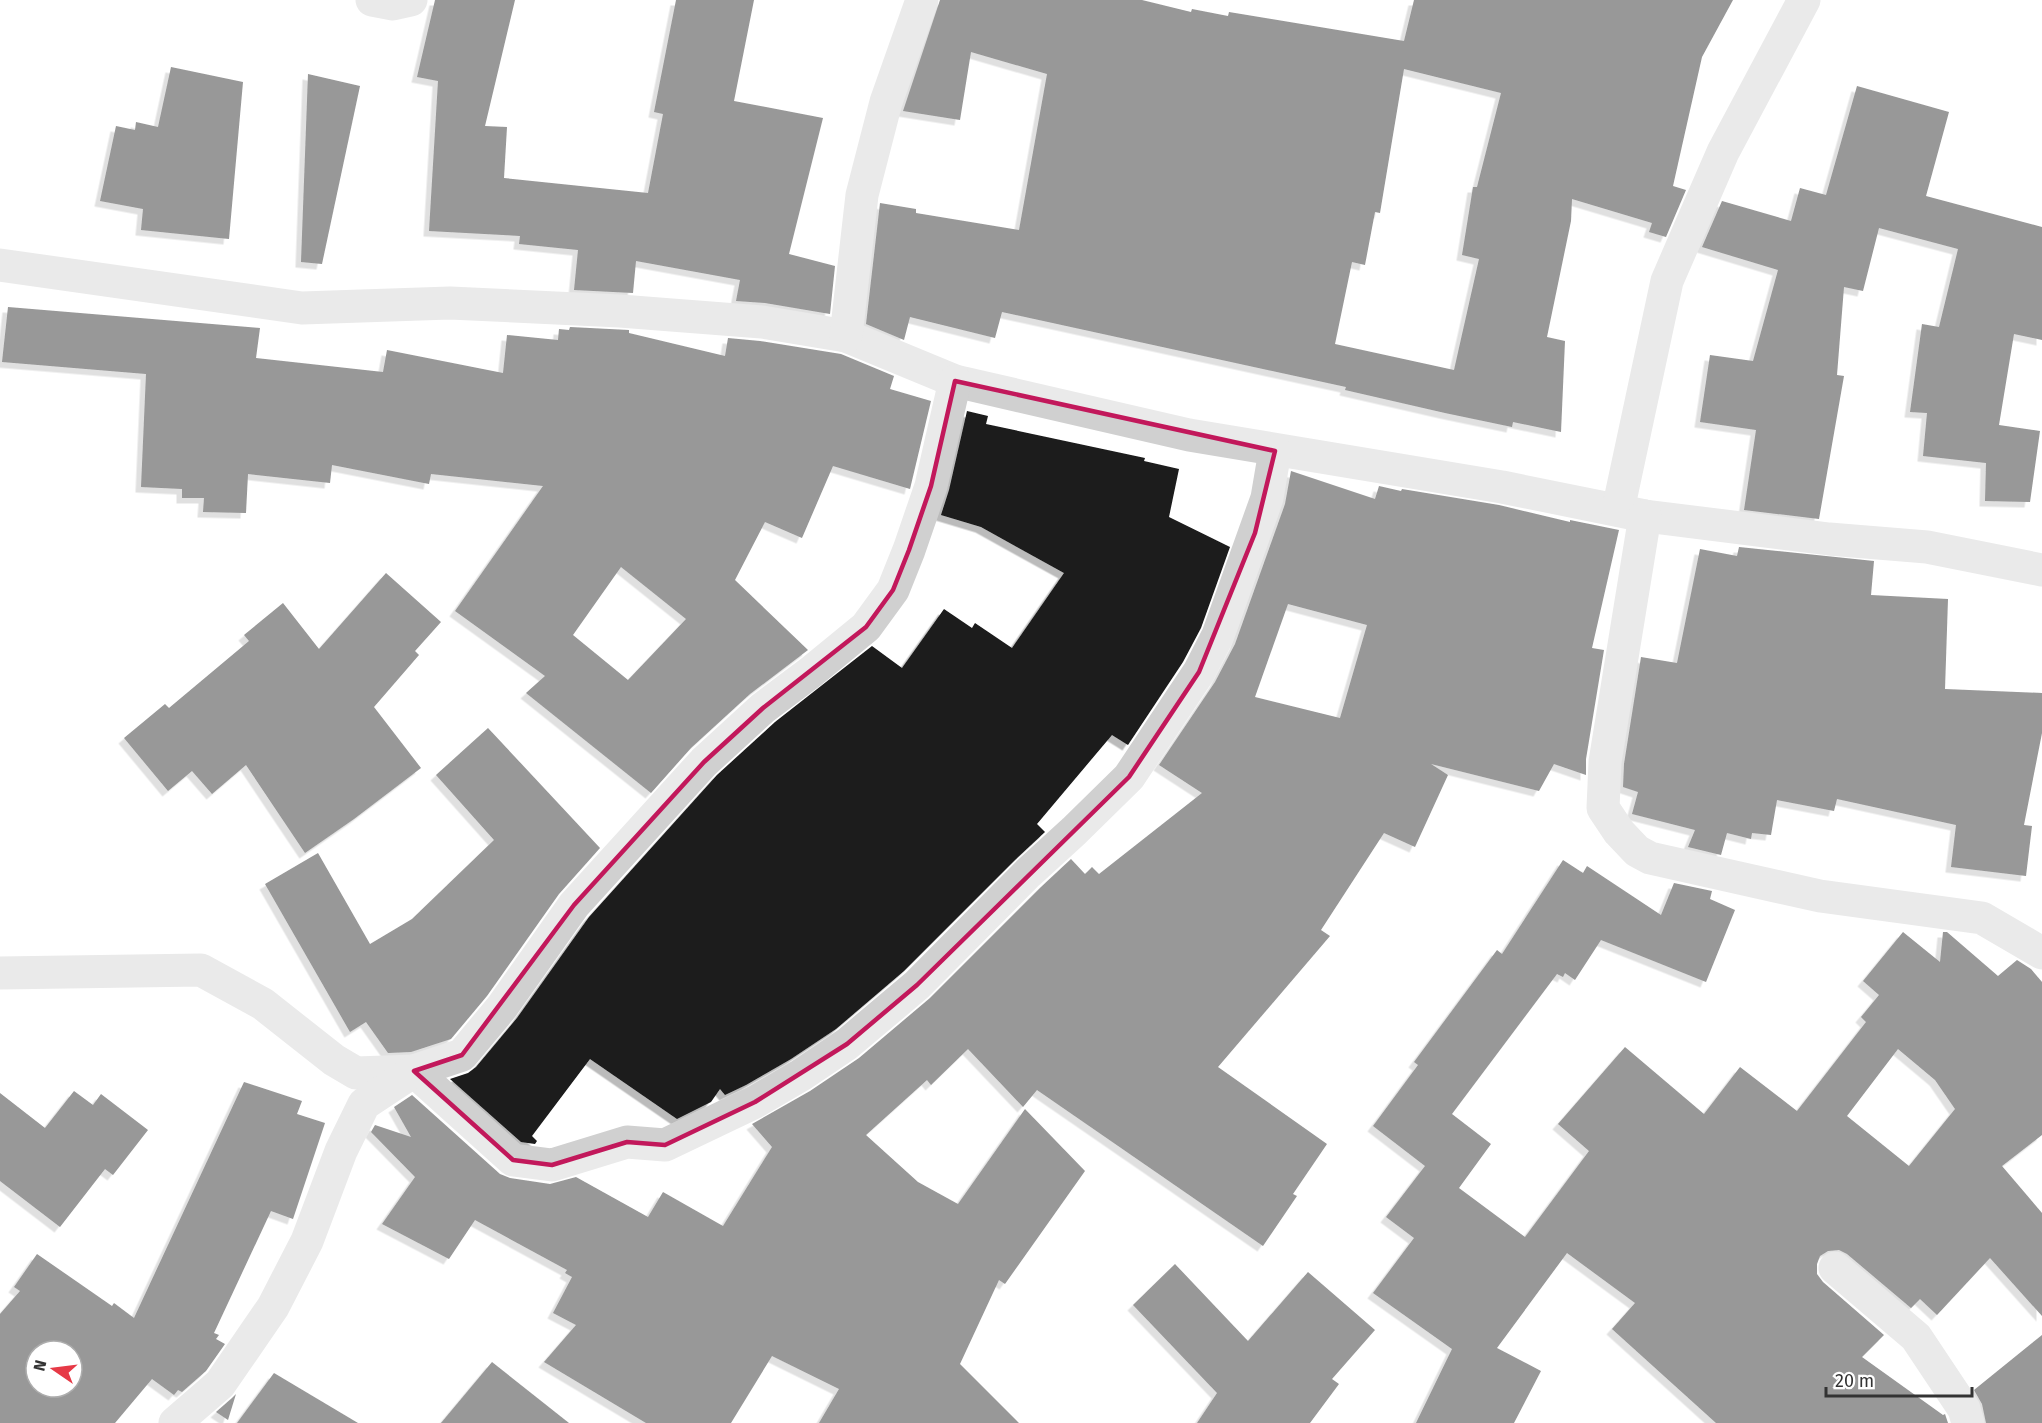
<svg xmlns="http://www.w3.org/2000/svg" width="2042" height="1423" font-family="'Fira Sans',sans-serif">
<style>
.building{fill:#1a1a1a;fill-rule:evenodd;filter:url(#shadow)}
.lines{fill:none;stroke-linecap:round;stroke-linejoin:round}
.minor{stroke:#d0d0d0;stroke-width:33}
.marked{fill:none;stroke:#c2185b;stroke-width:4.5;stroke-linejoin:round}
</style>
<defs>
<filter id="shadow"><feDropShadow dx="-5.5" dy="5.5" stdDeviation="0" flood-color="#0004"/></filter>
</defs>
<rect width="100%" height="100%" fill="#fff"/>
<!-- building -->
<g class="building">
<path d="M435 0H515L485 126 507 127 504 178 648 193 663 114 654 112 676 0H754L734 101 823 118 789 254 835 266 830 314 765 303 736 301 740 280 636 261 633 293 574 290 578 250 519 244 520 236 429 231 438 81 417 77Z"/>
<path d="M940 0H1142L1191 12 1192 9 1228 16 1229 12 1404 41 1414 0H1733L1702 57 1673 186 1686 190 1666 237 1649 232 1652 223 1572 199 1571 221 1547 337 1565 341 1561 432 1513 422 1512 427 1445 413 1345 390 1346 387 1002 312 995 338 910 317 904 340 866 324 880 203 916 209V213L1019 230 1047 74 971 52 960 120 903 111ZM1404 69 1501 93 1477 187H1473L1462 255 1479 259 1454 370 1335 344 1352 262 1365 265 1375 212 1380 213Z"/>
<path d="M171 67 243 82 229 239 141 230 143 209 100 201 116 126 135 130 136 122 158 127Z"/>
<path d="M308 74 360 86 322 264 301 262Z"/>
<path d="M1857 86 1949 112 1926 196 2042 227V340L2014 334 1999 425 2040 431 2030 502 1985 501 1986 463 1923 456 1927 413 1910 412 1922 324 1939 327 1958 249 1879 228 1863 291 1844 287 1837 375 1844 376 1819 519 1744 510 1756 430 1700 422 1710 355 1753 361 1778 270 1702 247 1722 201 1791 221 1800 188 1826 195Z"/>
<path d="M8 307 260 328 256 358 383 372 387 350 503 373 507 335 558 340 559 329 569 330 570 327 629 330V333L725 356 728 338 760 341 841 354 894 376 890 389 931 401 910 489 833 466 802 538 765 522 735 580 808 650 750 694 691 748 651 793 526 693 545 676 455 611 543 486 431 474 429 484 332 465 330 483 248 474 246 513 203 512 204 498H182V489L141 487 146 374 2 362ZM621 567 686 619 628 680 573 635Z"/>
<path d="M967 411 988 416 986 424 1145 458 1144 461 1179 469 1169 517 1230 547 1201 628 1183 662 1128 745 1112 735 1037 824 1045 832 1015 860 904 971 836 1029 791 1059 746 1085 725 1095 720 1089 711 1102 677 1119 590 1059 532 1136 537 1141 535 1144 521 1142 450 1079 468 1073 476 1067 517 1018 589 917 717 775 775 722 872 646 902 668 944 609 972 628 975 623 1012 648 1064 573 981 527 941 515 949 490Z"/>
<path d="M1291 471 1375 499 1379 486 1401 491 1402 489 1499 505 1570 522V520L1619 530 1592 648 1604 650 1586 759V775L1554 764 1539 791 1431 764 1448 775 1415 847 1384 833 1321 930 1330 936 1218 1067 1327 1144 1293 1194 1297 1196 1263 1246 1037 1090 1023 1107 968 1049 931 1085 927 1080 866 1135 918 1182 958 1204 1025 1109 1085 1171 1005 1284 999 1280 960 1364 1019 1423H819L839 1389 772 1356 731 1423H646L544 1362 576 1325 553 1313 572 1277 565 1273 567 1270 475 1220 449 1259 382 1224 415 1177 371 1132 375 1125 411 1137 394 1107 412 1095 500 1174 510 1178 550 1184 576 1177 648 1217 663 1192 723 1226 772 1147 752 1124 810 1091 859 1058 930 998 1041 887 1071 859 1085 874 1092 867 1099 874 1202 793 1159 765 1215 682 1235 644 1285 504ZM1288 604 1367 625 1340 718 1255 697Z"/>
<path d="M1739 547 1874 561 1871 595 1948 599 1945 689 2042 693V733L2024 825 2032 826 2026 876 1951 867 1956 825 1837 799 1834 811 1777 800 1771 835 1752 833 1751 839 1727 833 1721 855 1688 847 1695 830 1632 814 1638 792 1623 787 1624 764 1641 657 1677 663 1700 549 1737 556Z"/>
<path d="M386 573 441 622 415 651 419 655 374 707 421 768 354 819 305 853 246 765 212 794 192 771 168 791 124 738 165 704 169 708 249 641 244 635 283 603 319 649Z"/>
<path d="M488 728 600 848 559 894 487 996 451 1039 411 1052 388 1053 366 1022 350 1032 265 884 318 853 370 944 412 919 494 840 436 775Z"/>
<path d="M1563 860 1583 873 1587 866 1661 915 1674 883 1712 891 1710 899 1735 910 1706 982 1601 940 1575 980 1565 973 1563 977 1557 974 1452 1114 1491 1144 1459 1188 1525 1237 1589 1151 1558 1124 1625 1047 1704 1114 1740 1067 1797 1111 1866 1022 1861 1017 1879 995 1863 981 1903 932 1940 962 1943 932H1947L1998 976 2017 960 2031 969 2042 982V1135L2002 1166 2042 1213V1316L1990 1258 1937 1315 1920 1299 1911 1308 1847 1254 1839 1250 1828 1251 1820 1256 1817 1264V1274L1823 1282 1884 1335 1862 1357 1943 1415 1945 1414 1948 1423H1716L1612 1329 1635 1303 1567 1253 1497 1348 1541 1371 1514 1423H1416L1452 1349 1373 1293 1414 1238 1386 1217 1425 1166 1373 1126 1418 1065 1414 1062 1497 950 1502 954ZM1898 1049 1935 1080 1955 1109 1909 1166 1847 1116Z"/>
<path d="M244 1082 302 1101 297 1114 325 1123 293 1219 271 1211 214 1333 219 1335 216 1339 225 1344 206 1371 182 1392 178 1390 174 1395 152 1379 115 1423H0V1314L20 1291 14 1287 37 1254 112 1306 114 1303 134 1318ZM36 1351H72V1387H36Z"/>
<path d="M74 1091 93 1105 101 1094 148 1130 113 1175 105 1169 60 1227 0 1181V1093L45 1128Z"/>
<path d="M1175 1264 1248 1341 1308 1272 1375 1330 1332 1379 1339 1384 1310 1423H1197L1217 1393 1133 1305Z"/>
<path d="M2042 1335V1423H1986L1982 1404 1974 1390Z"/>
<path d="M492 1362 569 1423H441Z"/>
<path d="M274 1373 358 1423H237Z"/>
<path d="M236 1394 228 1420 216 1412 232 1398Z"/>
</g>
<g class="lines">
<!-- minor -->
<g class="minor">
<path d="M372 0 393 4 411 0"/>
<path d="M0 265 302 308 450 303 620 311 762 322 846 336 955 381 1189 435 1502 487 1645 516 1829 539 1927 547 2042 570"/>
<path d="M846 336 862 195 886 102 922 0"/>
<path d="M1618 510 1667 281 1723 152 1804 0"/>
<path d="M1645 516 1605 762 1603 808 1619 832 1637 851 1650 858 1820 896 1982 918 2042 953"/>
<path d="M0 973 201 970 263 1004 334 1060 356 1073 414 1071 513 1160 552 1165 627 1142 665 1145 755 1102 801 1075 847 1044 917 985 1028 873 1074 831 1129 777 1199 672 1218 635 1267 498 1275 451"/>
<path d="M1835 1268 1916 1337 1964 1409 1968 1423"/>
<path d="M175 1423 220 1384 273 1307 307 1241 341 1151 364 1104 414 1071 462 1055 502 1007 574 905 704 762 763 708 811 672 866 627 893 590 909 550 931 486 955 381"/>
</g>
</g>
<!-- marked area -->
<path d="M0 0H2042V1423H0ZM955 381 1275 451 1255 533 1199 672 1129 777 917 985 847 1044 755 1102 665 1145 627 1142 552 1165 513 1160 414 1071 462 1055 574 905 704 762 763 708 866 627 893 590 909 550 931 486Z" fill="#fff" fill-opacity=".55" fill-rule="evenodd"/>
<path class="marked" d="M955 381 1275 451 1255 533 1199 672 1129 777 917 985 847 1044 755 1102 665 1145 627 1142 552 1165 513 1160 414 1071 462 1055 574 905 704 762 763 708 866 627 893 590 909 550 931 486Z"/>
<!-- north arrow -->
<g transform="translate(54 1369) rotate(284)"><circle r="28" fill="#ffffff" stroke="#adadad" stroke-width="1.5"/>
<path d="M0-4.5L10 22L0 15L-10 22Z" fill="#e63946"/>
<text y="-9" font-size="16" font-weight="bold" text-anchor="middle" fill="#333333">N</text>
</g>
<!-- scale -->
<path d="M1826 1387v9h146v-9" fill="none" stroke="#333333" stroke-width="3"/>
<text x="1835" y="1387" font-size="18" fill="#333333" stroke="#ffffff" stroke-width="4.5" paint-order="stroke">20 m</text>
</svg>
